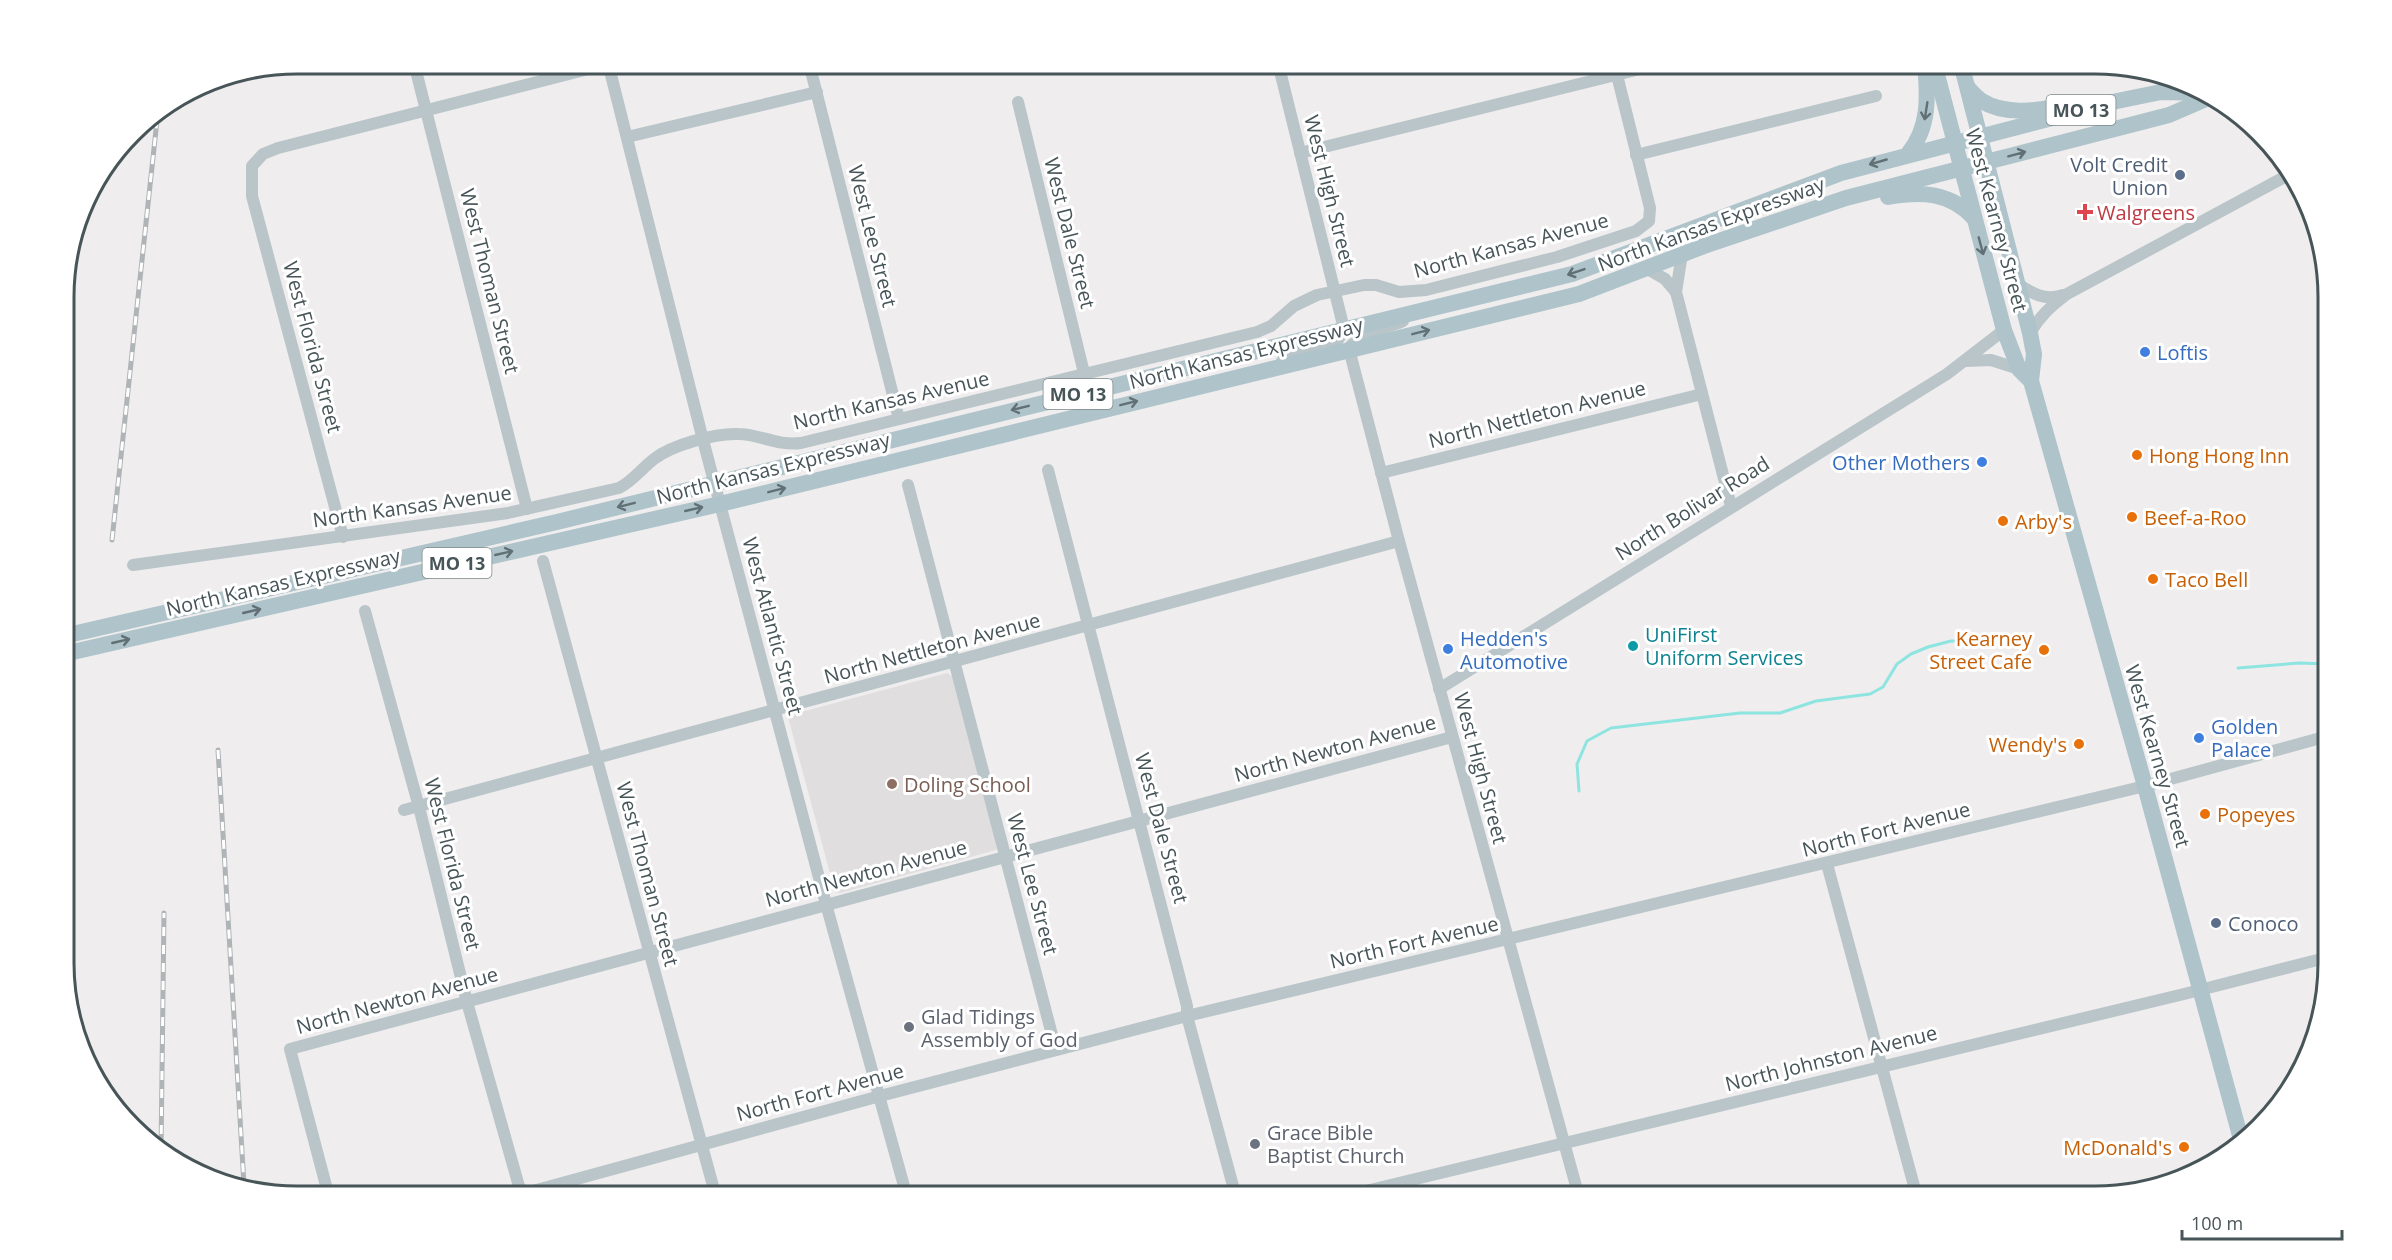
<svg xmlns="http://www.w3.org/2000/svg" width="2392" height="1260" font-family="'Open Sans',sans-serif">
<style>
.education{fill:#e0dedf}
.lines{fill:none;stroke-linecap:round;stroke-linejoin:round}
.stream{stroke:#8ee4e0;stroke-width:3}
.minor{stroke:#b9c5c9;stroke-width:12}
.major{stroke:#aec3ca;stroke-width:16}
.rail-casing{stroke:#afb4b7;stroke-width:5}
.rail{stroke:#fff;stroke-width:3;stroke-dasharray:9;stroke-linecap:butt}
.oneway{stroke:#617075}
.service-dot{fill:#5c6f8a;stroke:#fff;stroke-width:2}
.health-dot{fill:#e0444e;stroke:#fff;stroke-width:2}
.shop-dot{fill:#3f7fe0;stroke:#fff;stroke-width:2}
.food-dot{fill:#e8710a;stroke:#fff;stroke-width:2}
.culture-dot{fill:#0f9aa8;stroke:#fff;stroke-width:2}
.education-dot{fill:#8d6e63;stroke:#fff;stroke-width:2}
.worship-dot{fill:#6b7280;stroke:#fff;stroke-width:2}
.labels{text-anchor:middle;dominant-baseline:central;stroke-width:6;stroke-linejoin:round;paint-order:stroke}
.shield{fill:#fff;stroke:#7e888b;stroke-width:1.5}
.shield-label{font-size:18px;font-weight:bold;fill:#475559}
.service-label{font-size:20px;fill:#4e5e75;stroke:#fff;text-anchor:end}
.street-label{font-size:20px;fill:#475559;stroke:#fff}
.health-label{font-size:20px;fill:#be3a42;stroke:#fff;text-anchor:start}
.shop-label{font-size:20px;fill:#366cbe;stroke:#fff;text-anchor:start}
.food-label{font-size:20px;fill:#c56008;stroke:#fff;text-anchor:start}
.culture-label{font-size:20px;fill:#0d838f;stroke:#fff;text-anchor:start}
.education-label{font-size:20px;fill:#785e54;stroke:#fff;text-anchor:start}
.worship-label{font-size:20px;fill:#5b616d;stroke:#fff;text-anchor:start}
.rim{fill:none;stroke:#475559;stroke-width:3}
</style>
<rect width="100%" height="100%" fill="#efeded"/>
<!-- education -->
<path class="education" d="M947 673 953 677 997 847 996 850 840 893 835 892 788 717 790 715Z"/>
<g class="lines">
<!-- stream -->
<g class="stream">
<path d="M2238 668 2299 663 2328 664"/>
<path d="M1579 791 1577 764 1587 741 1611 728 1740 713H1780L1816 701 1870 694 1883 687 1897 664 1911 654 1928 647 1951 641H1971L1991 646"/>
</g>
<!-- minor -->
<g class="minor">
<path d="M414 63 527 509"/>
<path d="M608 63 703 440 826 904 907 1197"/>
<path d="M809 63 899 419"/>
<path d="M1278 63 1344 329 1338 340 1282 361"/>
<path d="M1018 102 1084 373"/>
<path d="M627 137 817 92"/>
<path d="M1300 153 1664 63"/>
<path d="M1636 155 1876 96"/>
<path d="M1682 254 1676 292 1731 506"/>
<path d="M1646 268 1665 279 1676 292"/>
<path d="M2018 284C2033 294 2045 301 2063 295"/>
<path d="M1403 321C1386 329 1358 331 1349 349L1399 541 1579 1197"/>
<path d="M2030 333C2040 316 2051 306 2067 294L2292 173"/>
<path d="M1966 361 1991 360 2019 369"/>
<path d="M1048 470 1187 1006V1016L1236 1197"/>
<path d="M1381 473 1702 394"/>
<path d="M908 485 1056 1050"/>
<path d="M343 537 252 196V166L263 154 278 148 608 64"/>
<path d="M543 561 716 1197"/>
<path d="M133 565 508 513 619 488C633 481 642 468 654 459 672 445 715 433 738 434 760 434 776 446 801 443L1257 332 1271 326 1294 306 1317 295 1364 285H1376L1399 292 1426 290 1557 257 1636 231 1649 221 1650 208 1614 63"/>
<path d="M365 611 419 807 467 1002 522 1197"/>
<path d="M1439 689 1947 374 2004 330"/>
<path d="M404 810 1399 541"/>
<path d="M1827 864 1917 1197"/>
<path d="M329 1197 290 1049 1452 737"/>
<path d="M511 1197 880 1096 1187 1016 2145 786 2328 736"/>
<path d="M1341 1197 2184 994 2329 957"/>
</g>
<!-- major -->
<g class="major">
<path d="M1934 63 2004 330 2019 369 2031 381"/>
<path d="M1961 63 2030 333 2034 354 2031 381 2145 786 2242 1143"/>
<path d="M1968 88C1972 92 1977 98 1982 101 2002 114 2035 112 2057 106"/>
<path d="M1908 154C1930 127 1928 96 1925 63"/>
<path d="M1888 197C1921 191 1950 192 1974 218"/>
<path d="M64 636 557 522 1572 274 1841 173 2117 101 2161 92 2208 93"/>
<path d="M64 654 720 504 1579 294 1704 246 1846 198 2169 115 2213 96"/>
</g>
<defs>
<g id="rail">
<path d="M112 540 158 111"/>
<path d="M218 750 244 1185"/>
<path d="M65 975 99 1085"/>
<path d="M161 1152 164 913"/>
</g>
</defs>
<!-- rail casing -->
<use href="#rail" class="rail-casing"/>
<!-- rail -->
<use href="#rail" class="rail"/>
</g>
<!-- one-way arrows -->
<defs><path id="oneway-shaft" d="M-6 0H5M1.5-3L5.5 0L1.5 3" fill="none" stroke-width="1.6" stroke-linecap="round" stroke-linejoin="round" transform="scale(1.5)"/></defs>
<g class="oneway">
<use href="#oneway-shaft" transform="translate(1926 111) rotate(99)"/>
<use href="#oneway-shaft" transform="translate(2017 154) rotate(-15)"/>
<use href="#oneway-shaft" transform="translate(1878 162) rotate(164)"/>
<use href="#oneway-shaft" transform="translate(1981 246) rotate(75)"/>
<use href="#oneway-shaft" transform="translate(1576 272) rotate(161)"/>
<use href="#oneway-shaft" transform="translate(1421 332) rotate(-14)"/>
<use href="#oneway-shaft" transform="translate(1129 403) rotate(-14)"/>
<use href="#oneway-shaft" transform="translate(1020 408) rotate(166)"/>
<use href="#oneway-shaft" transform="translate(777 490) rotate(-14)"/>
<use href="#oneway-shaft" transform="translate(626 505) rotate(166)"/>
<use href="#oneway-shaft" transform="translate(694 509) rotate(-13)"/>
<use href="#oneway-shaft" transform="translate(504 553) rotate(-13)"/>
<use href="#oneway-shaft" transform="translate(252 611) rotate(-13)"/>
<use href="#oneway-shaft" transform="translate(121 641) rotate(-13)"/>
</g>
<!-- markers -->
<g class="service-dot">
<circle cx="2180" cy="175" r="6"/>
<circle cx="2216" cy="923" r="6"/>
</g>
<path class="health-dot" d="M2082 203h6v6h6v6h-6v6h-6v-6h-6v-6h6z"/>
<g class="shop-dot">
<circle cx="2145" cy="352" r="6"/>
<circle cx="1982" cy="462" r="6"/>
<circle cx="1448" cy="649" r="6"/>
<circle cx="2199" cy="738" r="6"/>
</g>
<g class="food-dot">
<circle cx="2137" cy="455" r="6"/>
<circle cx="2132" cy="517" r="6"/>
<circle cx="2003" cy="521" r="6"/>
<circle cx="2153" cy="579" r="6"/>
<circle cx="2044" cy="650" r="6"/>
<circle cx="2079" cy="744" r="6"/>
<circle cx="2205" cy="814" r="6"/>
<circle cx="2184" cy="1147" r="6"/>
</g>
<circle class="culture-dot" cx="1633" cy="646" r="6"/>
<circle class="education-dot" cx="892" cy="784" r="6"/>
<g class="worship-dot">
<circle cx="909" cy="1027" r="6"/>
<circle cx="1255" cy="1144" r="6"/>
</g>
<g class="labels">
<!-- shield labels -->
<g class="shield">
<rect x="2046.5" y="95" width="69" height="30" rx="4.5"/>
<rect x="1043.5" y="379" width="69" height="30" rx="4.5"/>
<rect x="422.5" y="548" width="69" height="30" rx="4.5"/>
</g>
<g class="shield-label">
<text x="2081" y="110">MO 13</text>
<text x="1078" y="394">MO 13</text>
<text x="457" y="563">MO 13</text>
</g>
<!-- service labels -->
<g class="service-label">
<text x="2168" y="164">Volt Credit<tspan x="2168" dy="23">Union</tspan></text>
<text x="2228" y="923" text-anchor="start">Conoco</text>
</g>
<!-- street labels -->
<g class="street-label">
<text transform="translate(1330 191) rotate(76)">West High Street</text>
<text transform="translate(1997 220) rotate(75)">West Kearney Street</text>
<text transform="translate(1711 224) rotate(-20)">North Kansas Expressway</text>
<text transform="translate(1070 233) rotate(76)">West Dale Street</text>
<text transform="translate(873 236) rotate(76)">West Lee Street</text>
<text transform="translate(1511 245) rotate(-15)">North Kansas Avenue</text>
<text transform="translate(490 281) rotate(76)">West Thoman Street</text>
<text transform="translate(313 347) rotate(75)">West Florida Street</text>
<text transform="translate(1246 353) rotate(-14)">North Kansas Expressway</text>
<text transform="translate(891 400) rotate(-13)">North Kansas Avenue</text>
<text transform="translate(1537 414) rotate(-14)">North Nettleton Avenue</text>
<text transform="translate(773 468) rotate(-14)">North Kansas Expressway</text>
<text transform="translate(412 506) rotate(-8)">North Kansas Avenue</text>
<text transform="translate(1692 508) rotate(-32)">North Bolivar Road</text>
<text transform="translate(283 582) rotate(-13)">North Kansas Expressway</text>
<text transform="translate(773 626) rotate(75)">West Atlantic Street</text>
<text transform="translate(932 648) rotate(-15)">North Nettleton Avenue</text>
<text transform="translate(1335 748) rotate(-15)">North Newton Avenue</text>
<text transform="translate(2158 756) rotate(74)">West Kearney Street</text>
<text transform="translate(1481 768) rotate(75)">West High Street</text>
<text transform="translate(1162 828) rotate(75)">West Dale Street</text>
<text transform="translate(1886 829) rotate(-14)">North Fort Avenue</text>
<text transform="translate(453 864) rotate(76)">West Florida Street</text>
<text transform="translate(866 873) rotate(-15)">North Newton Avenue</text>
<text transform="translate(648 874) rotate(75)">West Thoman Street</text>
<text transform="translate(1033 884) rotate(75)">West Lee Street</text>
<text transform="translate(1414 942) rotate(-13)">North Fort Avenue</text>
<text transform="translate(397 1000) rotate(-15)">North Newton Avenue</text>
<text transform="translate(1831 1058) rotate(-14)">North Johnston Avenue</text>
<text transform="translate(820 1092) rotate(-15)">North Fort Avenue</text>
</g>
<!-- health labels -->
<g class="health-label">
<text x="2097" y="212">Walgreens</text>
</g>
<!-- shop labels -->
<g class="shop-label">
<text x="2157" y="352">Loftis</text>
<text x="1970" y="462" text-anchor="end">Other Mothers</text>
<text x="1460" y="638">Hedden's<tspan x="1460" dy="23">Automotive</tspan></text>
<text x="2211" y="726">Golden<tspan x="2211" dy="23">Palace</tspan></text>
</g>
<!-- food labels -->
<g class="food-label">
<text x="2149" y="455">Hong Hong Inn</text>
<text x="2144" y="517">Beef-a-Roo</text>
<text x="2015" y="521">Arby's</text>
<text x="2165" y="579">Taco Bell</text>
<text x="2032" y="638" text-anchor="end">Kearney<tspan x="2032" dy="23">Street Cafe</tspan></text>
<text x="2067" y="744" text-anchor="end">Wendy's</text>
<text x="2217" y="814">Popeyes</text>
<text x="2172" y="1147" text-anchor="end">McDonald's</text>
</g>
<!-- culture labels -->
<g class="culture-label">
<text x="1645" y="634">UniFirst<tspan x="1645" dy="23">Uniform Services</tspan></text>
</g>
<!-- education labels -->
<g class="education-label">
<text x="904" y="784">Doling School</text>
</g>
<!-- worship labels -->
<g class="worship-label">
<text x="921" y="1016">Glad Tidings<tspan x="921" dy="23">Assembly of God</tspan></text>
<text x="1267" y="1132">Grace Bible<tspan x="1267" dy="23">Baptist Church</tspan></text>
</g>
</g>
<!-- crop -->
<path d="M0 0H2392V1260H0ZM297 74H2095A223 223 0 0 1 2318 297V963A223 223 0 0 1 2095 1186H297A223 223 0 0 1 74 963V297A223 223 0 0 1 297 74Z" fill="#fff" fill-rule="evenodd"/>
<path class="rim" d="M297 74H2095A223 223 0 0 1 2318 297V963A223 223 0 0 1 2095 1186H297A223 223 0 0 1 74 963V297A223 223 0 0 1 297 74Z"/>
<!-- scale -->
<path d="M2182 1230v9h160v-9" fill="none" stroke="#475559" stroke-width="3"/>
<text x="2191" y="1230" font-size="18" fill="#475559" stroke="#ffffff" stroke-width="4.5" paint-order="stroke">100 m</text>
</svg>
